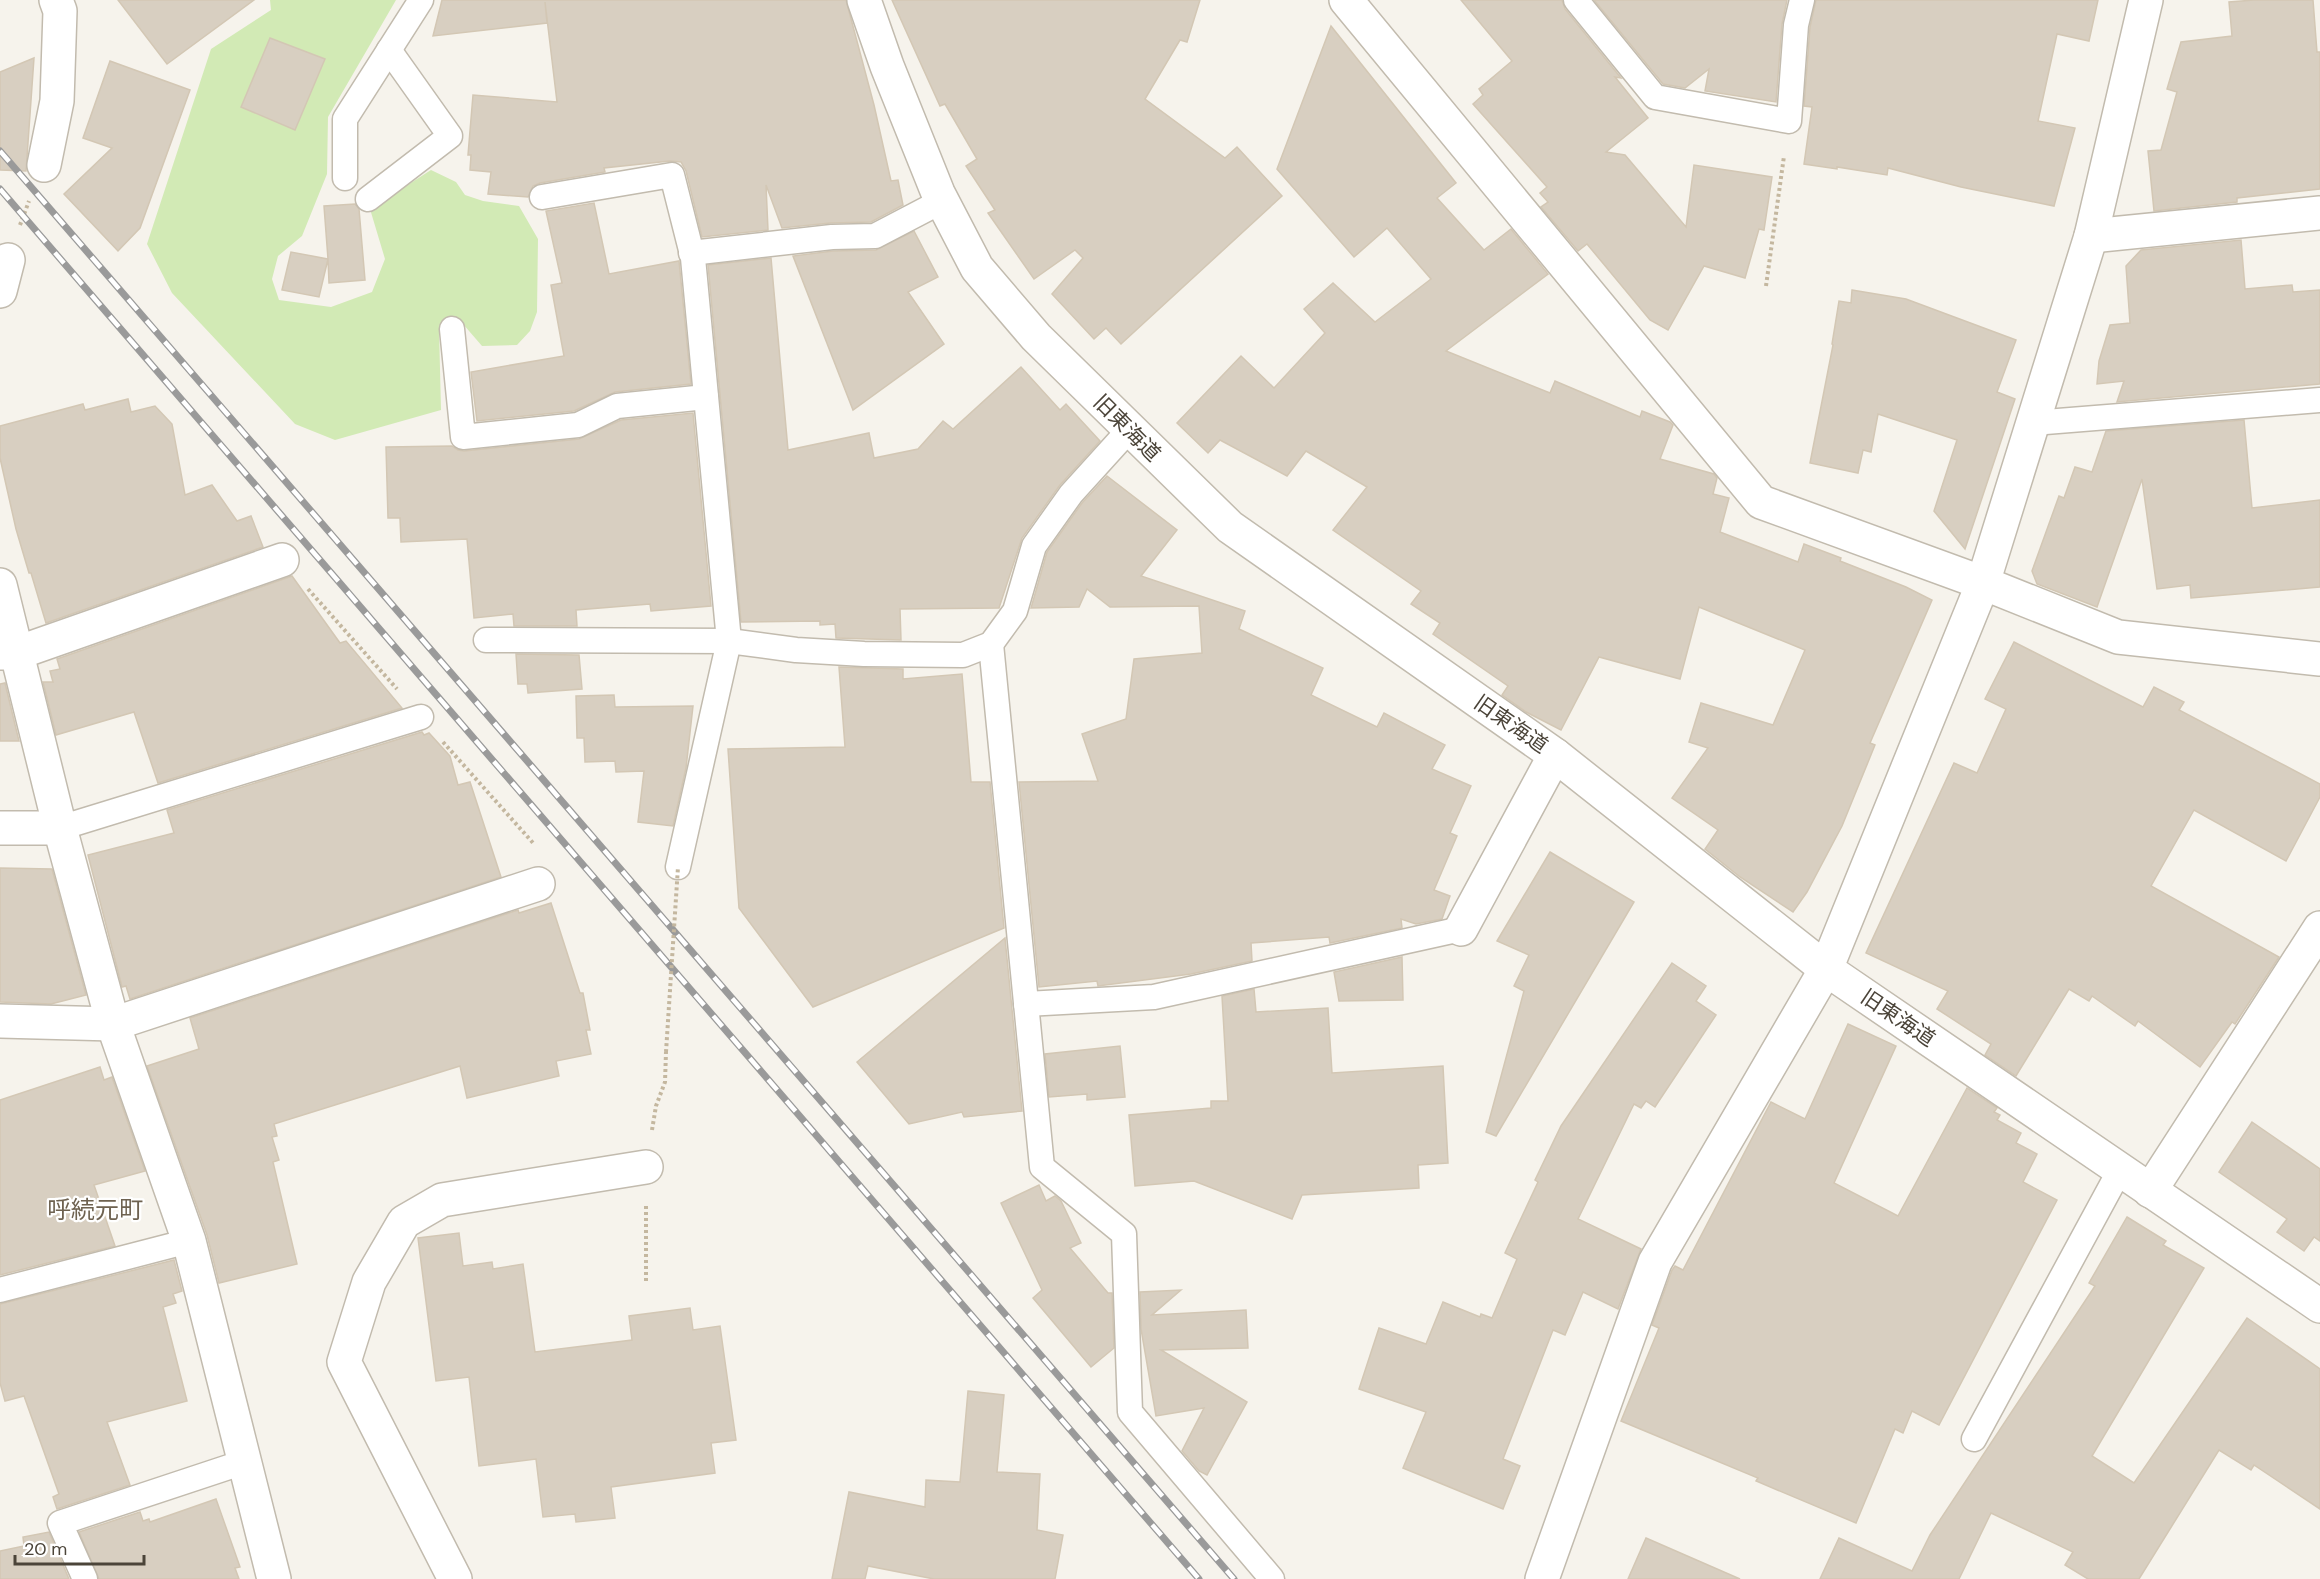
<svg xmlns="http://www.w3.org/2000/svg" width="2320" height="1579" font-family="'DM Sans','Noto Sans JP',sans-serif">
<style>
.green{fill:#d2eab5}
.building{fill:#d8cfc1;stroke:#d3c7b4;stroke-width:1.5}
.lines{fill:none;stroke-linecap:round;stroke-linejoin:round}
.service-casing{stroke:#c2bbae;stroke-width:27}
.minor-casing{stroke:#c2bbae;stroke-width:36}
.tertiary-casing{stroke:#c2bbae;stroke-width:36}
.path{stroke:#c4b79f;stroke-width:4;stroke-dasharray:3 3;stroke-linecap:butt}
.service{stroke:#fff;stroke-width:24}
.minor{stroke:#fff;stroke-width:33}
.tertiary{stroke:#fff;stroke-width:33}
.rail-casing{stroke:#9a9a9a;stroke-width:7}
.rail{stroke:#fff;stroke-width:4.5;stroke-dasharray:14;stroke-linecap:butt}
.path-bridge{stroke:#c4b79f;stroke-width:4;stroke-dasharray:3 3;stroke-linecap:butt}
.labels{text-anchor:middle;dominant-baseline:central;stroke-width:4.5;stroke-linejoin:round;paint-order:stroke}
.street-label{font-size:21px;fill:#4b4439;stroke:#fff}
.quarter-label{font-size:24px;fill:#6e6250;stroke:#fff}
</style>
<rect width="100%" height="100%" fill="#f6f3ec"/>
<!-- green -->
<path class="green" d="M270 0H396L328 117 327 174 302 236 278 256 272 279 279 300 331 307 372 292 385 259 370 209 431 170 456 182 465 195 483 201 519 206 538 239 537 312 530 331 517 345 482 346 463 324 439 328 441 410 335 440 295 424 172 293 147 244 211 49 271 10Z"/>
<!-- building -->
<g class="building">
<path d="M118 0H254L167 64Z"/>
<path d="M442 0H846L874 105 891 181 898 180 903 205 871 222 830 223 782 228 766 185 768 230 702 237 686 171 681 162 670 161 604 168 605 172 540 183 533 186 528 197 488 194 491 172 470 170 471 155H468L473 95 557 102 545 2 547 23 433 36Z"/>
<path d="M892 0H1200L1187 42 1180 40 1145 99 1225 158 1237 147 1282 196 1121 344 1106 328 1094 339 1052 294 1083 258 1075 250 1034 279 988 213 995 210 966 166 977 159 945 104 940 106Z"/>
<path d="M1461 0H1562L1565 9 1621 78 1615 77 1648 118 1606 152 1625 155 1686 227 1694 165 1772 177 1764 230 1759 229 1745 278 1704 266 1668 330 1650 320 1587 244 1578 251 1541 207 1548 202 1540 193 1547 187 1473 104 1483 95 1479 89 1512 61Z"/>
<path d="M1594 0H1787L1782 24 1776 102 1705 91 1709 69 1685 88 1663 84Z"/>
<path d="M1816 0H2098L2089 41 2057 34 2038 121 2075 128 2054 206 1961 187 1888 168 1887 175 1837 167V169L1804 164 1812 107 1804 106 1810 27Z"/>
<path d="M2254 0H2313L2317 52H2320V189L2237 198V202L2154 211 2148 151 2161 150 2177 92 2167 89 2181 42 2232 36 2229 2Z"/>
<path d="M1331 26 1456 183 1437 198 1484 250 1511 229 1548 274 1446 351 1550 393 1555 381 1640 417 1642 411 1670 422 1673 425 1660 459 1714 474 1717 478 1713 494 1729 498 1720 532 1798 562 1804 544 1841 558 1840 561 1906 587 1932 600 1870 743 1875 745 1842 826 1807 892 1793 912 1740 877 1705 849 1718 830 1672 798 1708 748 1689 742 1701 703 1773 725 1805 650 1699 607 1680 679 1599 657 1561 730 1526 712 1502 695 1508 686 1433 634 1440 623 1411 604 1421 591 1333 530 1367 487 1306 451 1287 476 1220 440 1208 453 1177 423 1241 356 1274 388 1325 333 1304 309 1333 283 1375 322 1431 279 1387 228 1354 257 1277 169Z"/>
<path d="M270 38 325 59 295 130 241 107Z"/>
<path d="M34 58 26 171 0 170V72Z"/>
<path d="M110 61 190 90 140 228 118 251 64 194 112 148 83 138Z"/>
<path d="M594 203 609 274 679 261 691 384 615 392 574 411 477 421 471 372 564 356 551 285 562 283 546 211Z"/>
<path d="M355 204 359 209 365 280 329 283 328 259 319 297 282 290 291 252 328 259 324 206Z"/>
<path d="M914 231 938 277 908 292 944 344 853 410 793 256 833 251 876 250Z"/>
<path d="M2241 240 2245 289 2292 285 2293 292 2320 290V384L2117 402 2124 381 2097 384 2099 361 2110 325 2130 323 2126 266 2141 250Z"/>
<path d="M771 258 788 450 869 433 874 458 918 449 943 421 953 429 1021 367 1060 410 1066 404 1100 441 1060 485 1022 538 999 608 900 609 901 640 836 638 835 624 820 625V621L741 622 708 265Z"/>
<path d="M1852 290 1906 299 2016 340 1997 392 2015 399 1965 549 1934 511 1957 440 1878 414 1871 452 1863 450 1858 473 1810 463 1833 345 1832 344 1839 301 1851 303Z"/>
<path d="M128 399 131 412 155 406 172 424 185 495 212 485 237 521 251 516 263 547 46 623 31 573H29L16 529 0 458V426L83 404 85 410Z"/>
<path d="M693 413 711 606 651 611 650 604 576 610 577 626H514L513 614 474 618 467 539 401 542 400 518H388L386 447 452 446 458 450 464 451 579 439 621 420Z"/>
<path d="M2244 420 2252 508 2320 500V587L2191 598 2190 585 2157 589 2142 479 2097 607 2037 584 2032 571 2059 496 2064 498 2075 467 2092 472 2106 431Z"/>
<path d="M1107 476 1177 530 1141 576 1245 611 1239 629 1323 668 1311 695 1377 727 1384 713 1445 745 1432 769 1471 786 1450 833 1457 836 1434 890 1450 896 1442 919 1416 924 1401 919 1402 928 1330 943 1329 937 1251 943 1252 961 1191 974 1098 986 1097 981 1039 987 1019 782 1098 781 1082 734 1126 719 1134 659 1202 653 1199 606 1110 607 1087 589 1079 607 1031 608 1047 552 1082 503Z"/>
<path d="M292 576 340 643 346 641 402 708 158 783 134 712 56 735 43 682H53L50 671 60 669 57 659Z"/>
<path d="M2014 642 2143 707 2154 687 2184 702 2179 710 2320 784V797L2286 861 2194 810 2151 886 2279 957 2235 1024 2232 1022 2200 1067 2138 1021 2135 1026 2092 996 2089 1001 2069 989 2016 1076 1985 1055 1991 1044 1937 1009 1948 991 1866 953 1954 763 1977 773 2006 709 1985 699Z"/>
<path d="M516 654 579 655 582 689 528 693 527 684H518Z"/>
<path d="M839 667 903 669V679L962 674 971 782H990L1004 928 813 1007 739 908 728 749 845 747Z"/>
<path d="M5 683 19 741H0V684Z"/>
<path d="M614 695 615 707 693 706 686 768 673 826 638 822 644 771 616 772 615 761 585 762 584 738H577L576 696Z"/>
<path d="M422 732 424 735 429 733 450 756 458 785 470 782 501 877 130 999 126 986 122 987 88 855 174 833 167 810Z"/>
<path d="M1550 852 1634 902 1496 1136 1486 1132 1524 991 1514 986 1529 955 1497 941Z"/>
<path d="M0 868 52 869 86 995 51 1004 0 1002Z"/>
<path d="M551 903 580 993H583L590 1030H586L591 1054 556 1061 559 1076 467 1098 460 1066 274 1124 277 1136 272 1137 279 1160 273 1162 297 1264 219 1283 207 1235 147 1066 199 1049 190 1018 518 910 519 913Z"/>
<path d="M1005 938 1022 1111 964 1117 962 1112 909 1124 857 1062Z"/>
<path d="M1402 957 1403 1000 1339 1001 1334 972Z"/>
<path d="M1672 963 1706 986 1696 1001 1716 1015 1655 1107 1646 1101 1641 1108 1634 1104 1578 1219 1641 1249 1618 1309 1583 1292 1565 1335 1553 1330 1503 1459 1520 1466 1503 1509 1403 1468 1426 1412 1359 1389 1379 1328 1426 1344 1443 1302 1480 1317 1481 1314 1492 1318 1517 1259 1505 1253 1538 1182 1535 1180 1561 1126Z"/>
<path d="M1254 989 1256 1012 1328 1008 1332 1073 1443 1066 1448 1163 1418 1165 1419 1188 1302 1195 1292 1219 1194 1181 1135 1186 1129 1115 1211 1108V1101H1228L1222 996Z"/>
<path d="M1848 1024 1896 1046 1834 1183 1898 1216 1967 1088 1997 1108 1994 1112 2000 1115 1997 1120 2021 1133 2016 1143 2037 1154 2023 1182 2057 1200 1939 1425 1912 1411 1903 1433 1895 1429 1856 1523 1756 1481 1758 1478 1621 1421 1659 1328 1652 1325 1672 1270 1675 1266 1683 1270 1771 1102 1805 1119Z"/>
<path d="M1120 1046 1125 1097 1087 1100V1094L1049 1097 1045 1054Z"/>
<path d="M100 1067 104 1080 112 1077 145 1171 94 1185 115 1246 0 1275V1100Z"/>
<path d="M2252 1122 2320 1169V1241L2314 1237 2304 1251 2277 1232 2287 1219 2219 1172Z"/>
<path d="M1039 1185 1046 1201 1055 1196 1061 1201 1081 1243 1070 1248 1108 1293H1112L1114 1348 1091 1367 1033 1298 1042 1290 1001 1203Z"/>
<path d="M2127 1217 2166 1241 2163 1245 2204 1268 2092 1456 2134 1483 2247 1318 2320 1369V1509L2254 1465 2251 1470 2219 1450 2139 1579H2088L2065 1565 2073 1552 1991 1513 1959 1579H1820L1839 1538 1912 1571 1930 1535 2095 1286 2089 1283Z"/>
<path d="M459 1233 463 1266 492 1262 493 1269 523 1264 535 1352 632 1340 629 1316 690 1308 693 1330 720 1326 736 1440 711 1443 715 1473 611 1487 615 1518 576 1522 575 1514 543 1517 536 1459 479 1466 469 1377 436 1381 418 1238Z"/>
<path d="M174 1260 182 1291 173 1294 176 1303 163 1307 187 1401 107 1422 130 1485 57 1509 53 1497 59 1494 24 1396 5 1401 0 1383V1304Z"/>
<path d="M1181 1290 1152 1315 1246 1310 1248 1348 1161 1350 1247 1402 1207 1475 1199 1471 1182 1451 1204 1408 1156 1416 1141 1329 1140 1292Z"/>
<path d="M968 1391 1004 1395 997 1472 1040 1474 1037 1530 1063 1535 1055 1579H934L868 1566 865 1579H832L849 1492 925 1507 926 1480 960 1482Z"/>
<path d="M216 1499 240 1567 235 1568 239 1579H99L79 1532 140 1512 143 1521 149 1519 150 1522Z"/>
<path d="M49 1532 69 1579H0V1551L24 1546 23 1537Z"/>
<path d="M1646 1538 1740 1579H1628Z"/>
</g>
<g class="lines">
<defs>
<g id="service">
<path d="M1576 0 1655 97 1789 121 1796 25 1802 0"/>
<path d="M345 178V119L421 0"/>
<path d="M368 199 450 136 389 50"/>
<path d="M691 253 832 237 875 236 942 201"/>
<path d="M452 329 463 437 578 425 617 406 706 397"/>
<path d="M2033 423 2320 400"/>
<path d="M486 640 729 641 693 258 672 175 542 197"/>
<path d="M991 644 1042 1167 1124 1234 1130 1412 1272 1579"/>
<path d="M60 828 421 717"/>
<path d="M678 867 729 641 796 650 864 654 963 655 991 644 1015 611 1034 546 1071 494 1129 430"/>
<path d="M1026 1004 1154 997 1461 929"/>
<path d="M0 1290 189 1241"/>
<path d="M1974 1439 2121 1168"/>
<path d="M85 1579 60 1523 244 1462"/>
</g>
<g id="minor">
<path d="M864 0 887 66 938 193 977 268 1036 337 1230 527 1555 755 1826 969 2320 1306"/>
<path d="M1346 0 1761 502 1983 583 2118 637 2320 659"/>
<path d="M44 165 57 101 60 11 56 0"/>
<path d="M2091 236 2320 213"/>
<path d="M0 291 8 260"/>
<path d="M0 585 60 828 113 1024 189 1241 274 1579"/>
<path d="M0 653H17L282 560"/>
<path d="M0 828H60"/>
<path d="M1461 929 1555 755"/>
<path d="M0 1021 113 1024 538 884"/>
<path d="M2150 1191 2320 928"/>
<path d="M455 1579 344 1362 369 1282 404 1222 442 1200 646 1167"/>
</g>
<path id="tertiary" d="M1542 1579 1655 1262 1826 969 1983 583 2091 236 2146 0"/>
</defs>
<!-- service casing -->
<use href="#service" class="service-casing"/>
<!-- minor casing -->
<use href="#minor" class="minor-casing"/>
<!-- tertiary casing -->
<use href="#tertiary" class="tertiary-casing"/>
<!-- path -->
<g class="path">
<path d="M20 225 29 201"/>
<path d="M1766 286 1784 156"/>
<path d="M308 589 397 689"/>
<path d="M443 742 534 844"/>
<path d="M652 1130 656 1106 665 1082 666 1052"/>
<path d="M646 1206V1284"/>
</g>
<!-- service -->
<use href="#service" class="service"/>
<!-- minor -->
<use href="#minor" class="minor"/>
<!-- tertiary -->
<use href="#tertiary" class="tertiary"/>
<defs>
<g id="rail">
<path d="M0 151 1234 1579"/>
<path d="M0 189 1199 1579"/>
</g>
</defs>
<!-- rail casing -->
<use href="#rail" class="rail-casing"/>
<!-- rail -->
<use href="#rail" class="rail"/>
<!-- path-bridge -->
<path class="path-bridge" d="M666 1052 678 867"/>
</g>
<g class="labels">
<!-- street labels -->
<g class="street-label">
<text transform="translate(1127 428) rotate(45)">旧東海道</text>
<text transform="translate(1511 724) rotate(35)">旧東海道</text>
<text transform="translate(1898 1018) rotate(34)">旧東海道</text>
</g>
<!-- quarter labels -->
<g class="quarter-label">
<text x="95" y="1209">呼続元町</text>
</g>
</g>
<!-- scale -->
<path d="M15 1555v9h129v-9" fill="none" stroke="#4b4439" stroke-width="3"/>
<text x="24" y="1555" font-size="18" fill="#4b4439" stroke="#ffffff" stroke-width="4.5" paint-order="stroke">20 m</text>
</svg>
